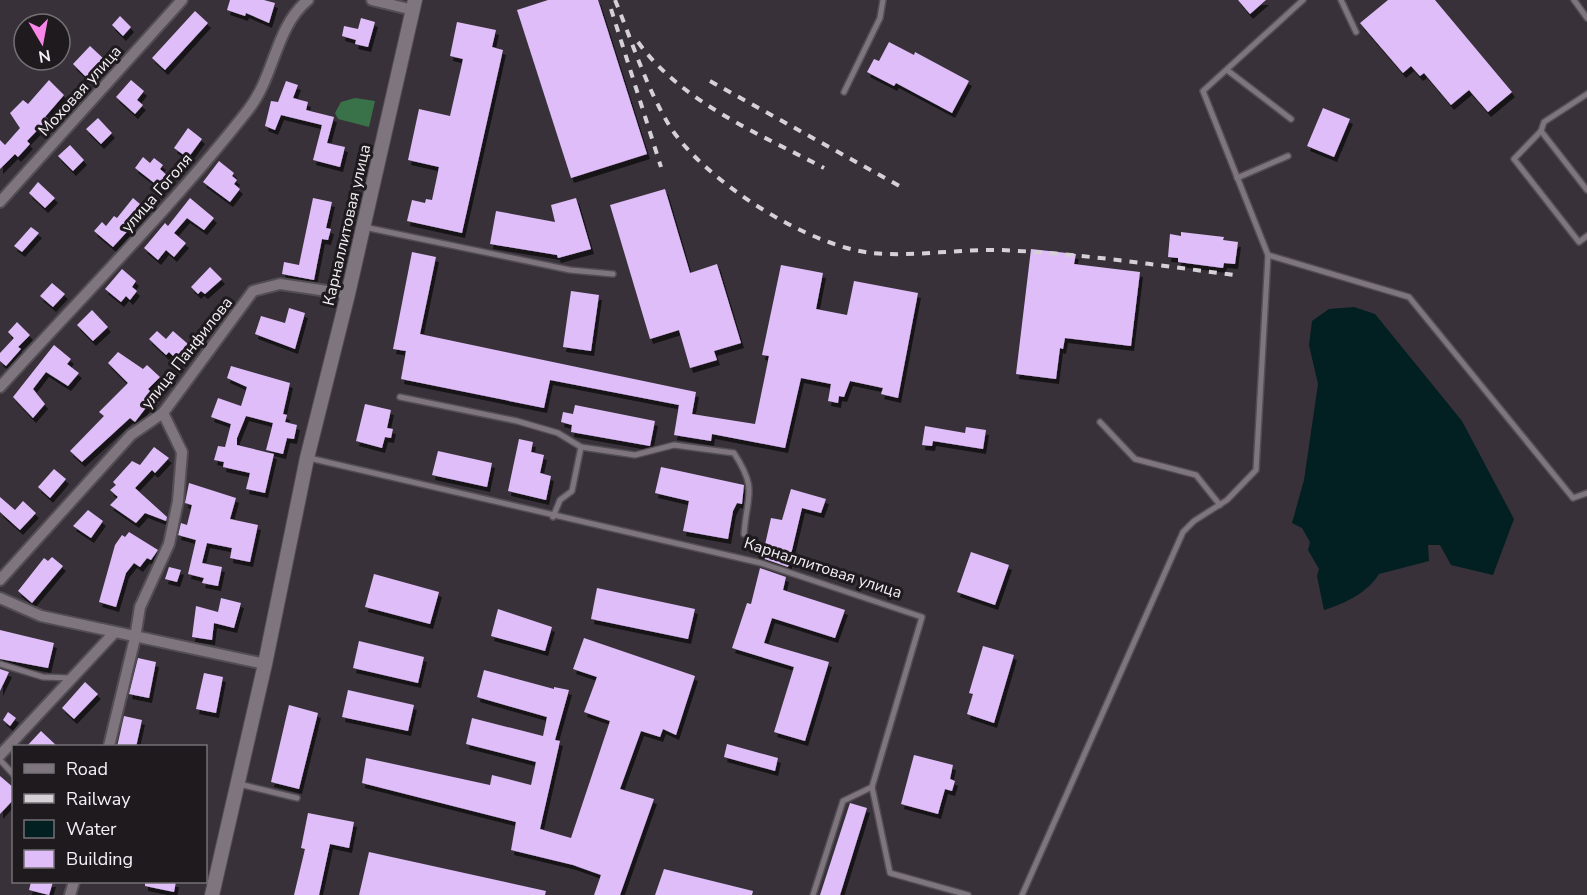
<svg xmlns="http://www.w3.org/2000/svg" width="1587" height="895" font-family="'Nunito Sans',sans-serif">
<style>
.forest{fill:#397249}
.water{fill:#021f22}
.building{fill:#debdf9;filter:url(#shadow)}
.lines{fill:none;stroke-linecap:round;stroke-linejoin:round}
.service-casing{stroke:#534d54;stroke-width:8}
.minor-casing{stroke:#534d54;stroke-width:14}
.tertiary-casing{stroke:#534d54;stroke-width:16}
.service{stroke:#7e757f;stroke-width:5}
.minor{stroke:#7e757f;stroke-width:10}
.tertiary{stroke:#7e757f;stroke-width:14}
.rail{stroke:#d6d1d7;stroke-width:4;stroke-dasharray:8 8;stroke-linecap:butt}
.labels{text-anchor:middle;dominant-baseline:central;stroke-width:6;stroke-linejoin:round;paint-order:stroke}
.street-label{font-size:16px;fill:#f4f0f5;stroke:#1e1a1e}
</style>
<defs>
<filter id="shadow"><feDropShadow dx="3" dy="5" stdDeviation="0" flood-color="#0009"/></filter>
</defs>
<rect width="100%" height="100%" fill="#383139"/>
<!-- forest -->
<path class="forest" d="M355 98 375 101 369 127 338 119 335 113 341 102Z"/>
<!-- water -->
<path class="water" d="M1354 307 1375 314 1462 421 1514 519 1493 575 1451 565 1440 545H1428L1429 561 1379 574C1367 593 1346 603 1324 610L1317 576 1319 569 1308 550 1310 542 1302 528 1292 523 1304 480 1318 384 1309 345 1312 321 1329 309Z"/>
<!-- building -->
<g class="building">
<path d="M230 0H264L275 3 269 23 246 13 245 16 227 10Z"/>
<path d="M548 0H598L647 154 571 178 517 10Z"/>
<path d="M1238 0H1266L1250 14Z"/>
<path d="M1388 0H1435L1512 92 1488 112 1469 90 1451 105 1424 73 1420 76 1411 66 1403 73 1360 23Z"/>
<path d="M195 11 208 23 165 70 152 58Z"/>
<path d="M120 16 131 27 123 36 112 25Z"/>
<path d="M361 18 375 22 368 47 355 44 356 40 342 36 344 26 358 29Z"/>
<path d="M457 22 496 30 492 47 503 50 462 233 407 221 412 200 425 203 426 199 432 200 439 167 408 160 419 109 450 116 463 59 450 56Z"/>
<path d="M889 42 914 55 915 52 969 81 952 113 896 83 894 86 867 72 874 59 879 61Z"/>
<path d="M90 46 104 59 86 77 73 64Z"/>
<path d="M49 80 64 95 45 117 48 119 27 141 30 144 18 157 15 154 0 169V140L5 145 20 128 10 113 23 100 28 104Z"/>
<path d="M131 80 144 91 137 100 143 105 135 114 116 97Z"/>
<path d="M286 81 298 85 293 98 308 102 306 110 334 117 327 143 345 147 340 167 313 160 322 125 281 115 275 130 265 126 271 101 278 102Z"/>
<path d="M1323 108 1350 119 1334 157 1307 146Z"/>
<path d="M98 118 112 133 101 144 86 129Z"/>
<path d="M188 128 202 139 188 158 174 148Z"/>
<path d="M70 145 84 160 73 171 58 156Z"/>
<path d="M143 157 150 163 154 158 163 165 160 169 170 178 162 189 135 168Z"/>
<path d="M219 161 234 173 232 176 237 180 234 184 240 189 230 202 203 182Z"/>
<path d="M38 182 55 198 45 208 29 193Z"/>
<path d="M665 189 690 273 717 264 741 343 714 351 717 360 690 368 679 330 650 339 610 205Z"/>
<path d="M133 198 147 210 113 247 94 231 102 222 106 226 114 216 117 218Z"/>
<path d="M190 198 214 218 204 230 187 218 174 233 186 243 174 257 166 250 158 260 144 248 165 223 168 226Z"/>
<path d="M313 198 332 202 326 228 331 229 328 240 322 239 314 280 282 274 284 262 299 265Z"/>
<path d="M576 198 591 249 558 258 557 255 490 244 496 211 555 222 551 205Z"/>
<path d="M31 227 39 233 22 252 14 246Z"/>
<path d="M1181 232 1224 237 1223 240 1238 242 1235 264 1224 263 1223 268 1178 262V258L1168 257 1170 234 1181 236Z"/>
<path d="M1031 249 1076 254 1074 264 1140 272 1131 346 1065 338 1063 349 1060 348 1056 379 1016 374Z"/>
<path d="M412 252 436 257 420 334 696 392 692 414 755 424 769 356 762 355 781 265 823 273 816 309 847 315 854 281 918 293 898 398 881 394 883 388 850 381 844 397 839 396 838 403 828 401 831 384 801 378 785 448 712 434 711 441 674 435 679 405 550 380 544 408 401 379 406 351 393 349Z"/>
<path d="M210 267 222 279 205 294 201 291 198 294 191 287Z"/>
<path d="M122 269 136 281 132 287 137 291 130 300 126 296 121 302 105 289Z"/>
<path d="M52 283 65 294 53 307 40 296Z"/>
<path d="M571 291 599 295 591 351 563 347Z"/>
<path d="M289 308 305 313 295 349 255 334 261 316 285 323Z"/>
<path d="M92 310 108 327 93 341 77 325Z"/>
<path d="M17 322 30 335 18 347 21 349 6 366 0 361V353L14 338 8 332Z"/>
<path d="M157 331 166 339 173 331 188 344 175 358 169 352 166 355 149 339Z"/>
<path d="M54 345 71 359 67 364 79 373 68 386 46 372 33 389 45 404 33 418 13 397Z"/>
<path d="M118 352 143 369 147 365 160 377 148 389 155 396 135 422 130 418 82 462 70 451 104 416 99 412 128 383 108 363Z"/>
<path d="M231 366 290 383 283 414 287 415 285 422 297 425 294 439 287 438 283 454 266 450 273 423 246 416 237 438V445L274 454 265 493 246 489 250 473 223 467 224 462 214 460 218 446 225 447 231 424 211 417 218 398 241 406 247 387 227 378Z"/>
<path d="M365 404 391 410 387 428 393 429 391 438 385 437 382 448 356 441Z"/>
<path d="M575 405 655 421 650 446 571 432 572 425 561 422 563 412 573 414Z"/>
<path d="M925 426 965 433 966 427 986 430 983 449 933 441 932 446 922 445Z"/>
<path d="M519 439 533 442 531 452 544 455 540 473 551 476 546 500 508 491Z"/>
<path d="M154 447 169 458 155 473 152 470 135 488 167 517 166 521 145 513 136 523 110 505 118 497 110 490 116 485 113 482 132 461 140 465Z"/>
<path d="M438 451 492 463 487 487 432 475Z"/>
<path d="M661 467 744 485 742 504 737 503 733 511 728 539 683 531 689 501 655 493Z"/>
<path d="M54 469 66 479 50 498 38 487Z"/>
<path d="M189 483 236 498 230 519 258 525 250 562 230 558 232 548 207 543 202 563 222 567 218 586 202 583 204 578 188 574 196 540 178 535 181 523 187 525 192 505 185 503Z"/>
<path d="M791 489 826 499 821 513 802 508 788 567 762 558 771 518 782 520Z"/>
<path d="M0 497 15 510 23 501 36 513 20 530 0 512Z"/>
<path d="M88 510 103 521 91 538 73 526Z"/>
<path d="M129 532 158 550 151 560 147 558 140 567 134 563 126 573 116 607 99 602 115 545 122 535 125 537Z"/>
<path d="M971 552 1009 565 995 605 957 592Z"/>
<path d="M52 557 63 566 32 603 18 591 44 558 48 561Z"/>
<path d="M169 567 181 570 177 582 165 579Z"/>
<path d="M760 568 786 577 783 590 845 610 835 638 772 618 764 643 829 662 805 741 774 732 794 667 732 648 747 603 751 604Z"/>
<path d="M374 574 439 592 430 624 365 607Z"/>
<path d="M597 588 695 609 688 639 591 619Z"/>
<path d="M221 598 241 603 234 628 214 623 212 640 192 637 196 606 218 612Z"/>
<path d="M498 609 552 627 545 651 491 636Z"/>
<path d="M0 630 54 643 48 668 0 659Z"/>
<path d="M584 638 695 676 676 735 663 729 660 737 641 731 620 789 654 799 620 895H594L601 875 573 865 511 850 516 822 362 783 366 758 490 785 492 775 531 785 536 762 466 744 472 718 543 736 547 717 477 697 484 670 554 689V687L569 690 555 740 560 741 540 829 571 838 610 721 584 712 597 677 573 669Z"/>
<path d="M359 641 424 657 418 683 353 668Z"/>
<path d="M983 646 1014 655 994 723 967 714 973 694 969 693Z"/>
<path d="M138 658 156 662 149 698 129 694Z"/>
<path d="M0 669 9 672 0 691Z"/>
<path d="M204 673 223 677 216 713 196 709Z"/>
<path d="M85 682 98 694 74 719 62 708Z"/>
<path d="M348 690 414 705 408 731 342 717Z"/>
<path d="M289 705 318 713 299 789 271 782Z"/>
<path d="M8 712 16 718 10 726 3 720Z"/>
<path d="M124 716 142 720 136 747H117Z"/>
<path d="M41 731 58 747H26Z"/>
<path d="M727 744 778 758 775 771 724 757Z"/>
<path d="M914 755 953 765 950 779 955 781 952 791 945 789 938 814 901 804Z"/>
<path d="M0 776 14 788V799L0 814Z"/>
<path d="M850 803 867 808 840 895H820Z"/>
<path d="M308 813 354 822 349 848 330 844 319 895H294L305 849 301 848Z"/>
<path d="M369 852 546 891 545 895H359Z"/>
<path d="M664 869 753 891 752 895H655Z"/>
<path d="M31 882H53L49 895 29 890Z"/>
<path d="M145 882H176L174 892 145 886Z"/>
</g>
<g class="lines">
<defs>
<g id="service">
<path d="M1303 0 1203 91 1268 255 1409 297 1573 498 1587 493"/>
<path d="M1341 0 1356 32"/>
<path d="M1574 0 1587 18"/>
<path d="M1227 70 1291 119"/>
<path d="M844 92 880 18 883 0"/>
<path d="M1587 94 1544 122 1541 131 1514 159 1579 242 1587 236"/>
<path d="M1541 131 1587 190"/>
<path d="M1237 178 1288 156"/>
<path d="M364 227 570 270 613 274"/>
<path d="M400 397 517 421 558 433 581 447 635 455 674 445 734 453C758 490 747 494 744 534"/>
<path d="M1100 422 1135 459 1196 475 1220 505"/>
<path d="M309 458 761 563 922 617 872 787 890 873 968 895"/>
<path d="M553 517 560 500 572 491 581 447"/>
<path d="M0 664 43 677 70 678"/>
<path d="M0 760 14 775"/>
<path d="M239 784 297 798"/>
<path d="M813 895 843 801 872 787"/>
<path d="M1022 895 1183 532 1194 521 1227 500 1256 470 1268 255"/>
</g>
<g id="minor">
<path d="M372 0 413 10"/>
<path d="M0 202 182 0"/>
<path d="M0 387C83 295 172 207 248 110 275 76 275 27 308 0"/>
<path d="M0 580 131 435 163 413 253 291 280 284 348 294"/>
<path d="M0 598 41 616 265 664"/>
<path d="M109 746 135 638 140 607 169 544 178 501 182 452 163 413"/>
<path d="M0 755 114 633"/>
<path d="M70 895 74 882"/>
</g>
<path id="tertiary" d="M212 895 265 664 307 458 348 294 415 0"/>
</defs>
<!-- service casing -->
<use href="#service" class="service-casing"/>
<!-- minor casing -->
<use href="#minor" class="minor-casing"/>
<!-- tertiary casing -->
<use href="#tertiary" class="tertiary-casing"/>
<!-- service -->
<use href="#service" class="service"/>
<!-- minor -->
<use href="#minor" class="minor"/>
<!-- tertiary -->
<use href="#tertiary" class="tertiary"/>
<!-- rail -->
<g class="rail">
<path d="M615 0C632 41 646 87 669 125 703 180 807 246 872 253 914 257 957 249 999 250 1077 253 1156 265 1234 275"/>
<path d="M611 9 661 167"/>
<path d="M638 42C682 103 760 134 824 168"/>
<path d="M710 81 905 189"/>
</g>
</g>
<g class="labels">
<!-- street labels -->
<g class="street-label">
<text transform="translate(80 91) rotate(-48)">Моховая улица</text>
<text transform="translate(157 193) rotate(-49)">улица Гоголя</text>
<text transform="translate(347 225) rotate(-77)">Карналлитовая улица</text>
<text transform="translate(187 353) rotate(-52)">улица Панфилова</text>
<text transform="translate(823 568) rotate(18)">Карналлитовая улица</text>
</g>
</g>
<!-- legend -->
<rect x="12" y="745" width="195" height="138" fill="#1e1a1e" stroke="#747074" stroke-width="1.5"/>
<rect x="24" y="764" width="30" height="9" fill="#7e757f" stroke="#747074" stroke-width="1.5"/>
<text x="66" y="775" font-size="18" fill="#f4f0f5">Road</text>
<rect x="24" y="794" width="30" height="9" fill="#d6d1d7" stroke="#747074" stroke-width="1.5"/>
<text x="66" y="805" font-size="18" fill="#f4f0f5">Railway</text>
<rect x="24" y="820" width="30" height="18" fill="#021f22" stroke="#747074" stroke-width="1.5"/>
<text x="66" y="835" font-size="18" fill="#f4f0f5">Water</text>
<rect x="24" y="850" width="30" height="18" fill="#debdf9" stroke="#747074" stroke-width="1.5"/>
<text x="66" y="865" font-size="18" fill="#f4f0f5">Building</text>
<!-- north arrow -->
<g transform="translate(42 42) rotate(170)"><circle r="28" fill="#1e1a1e" stroke="#747074" stroke-width="1.5"/>
<path d="M0-4.5L10 22L0 15L-10 22Z" fill="#f987e9"/>
<text y="-9" font-size="16" font-weight="bold" text-anchor="middle" fill="#f4f0f5">N</text>
</g>
</svg>
